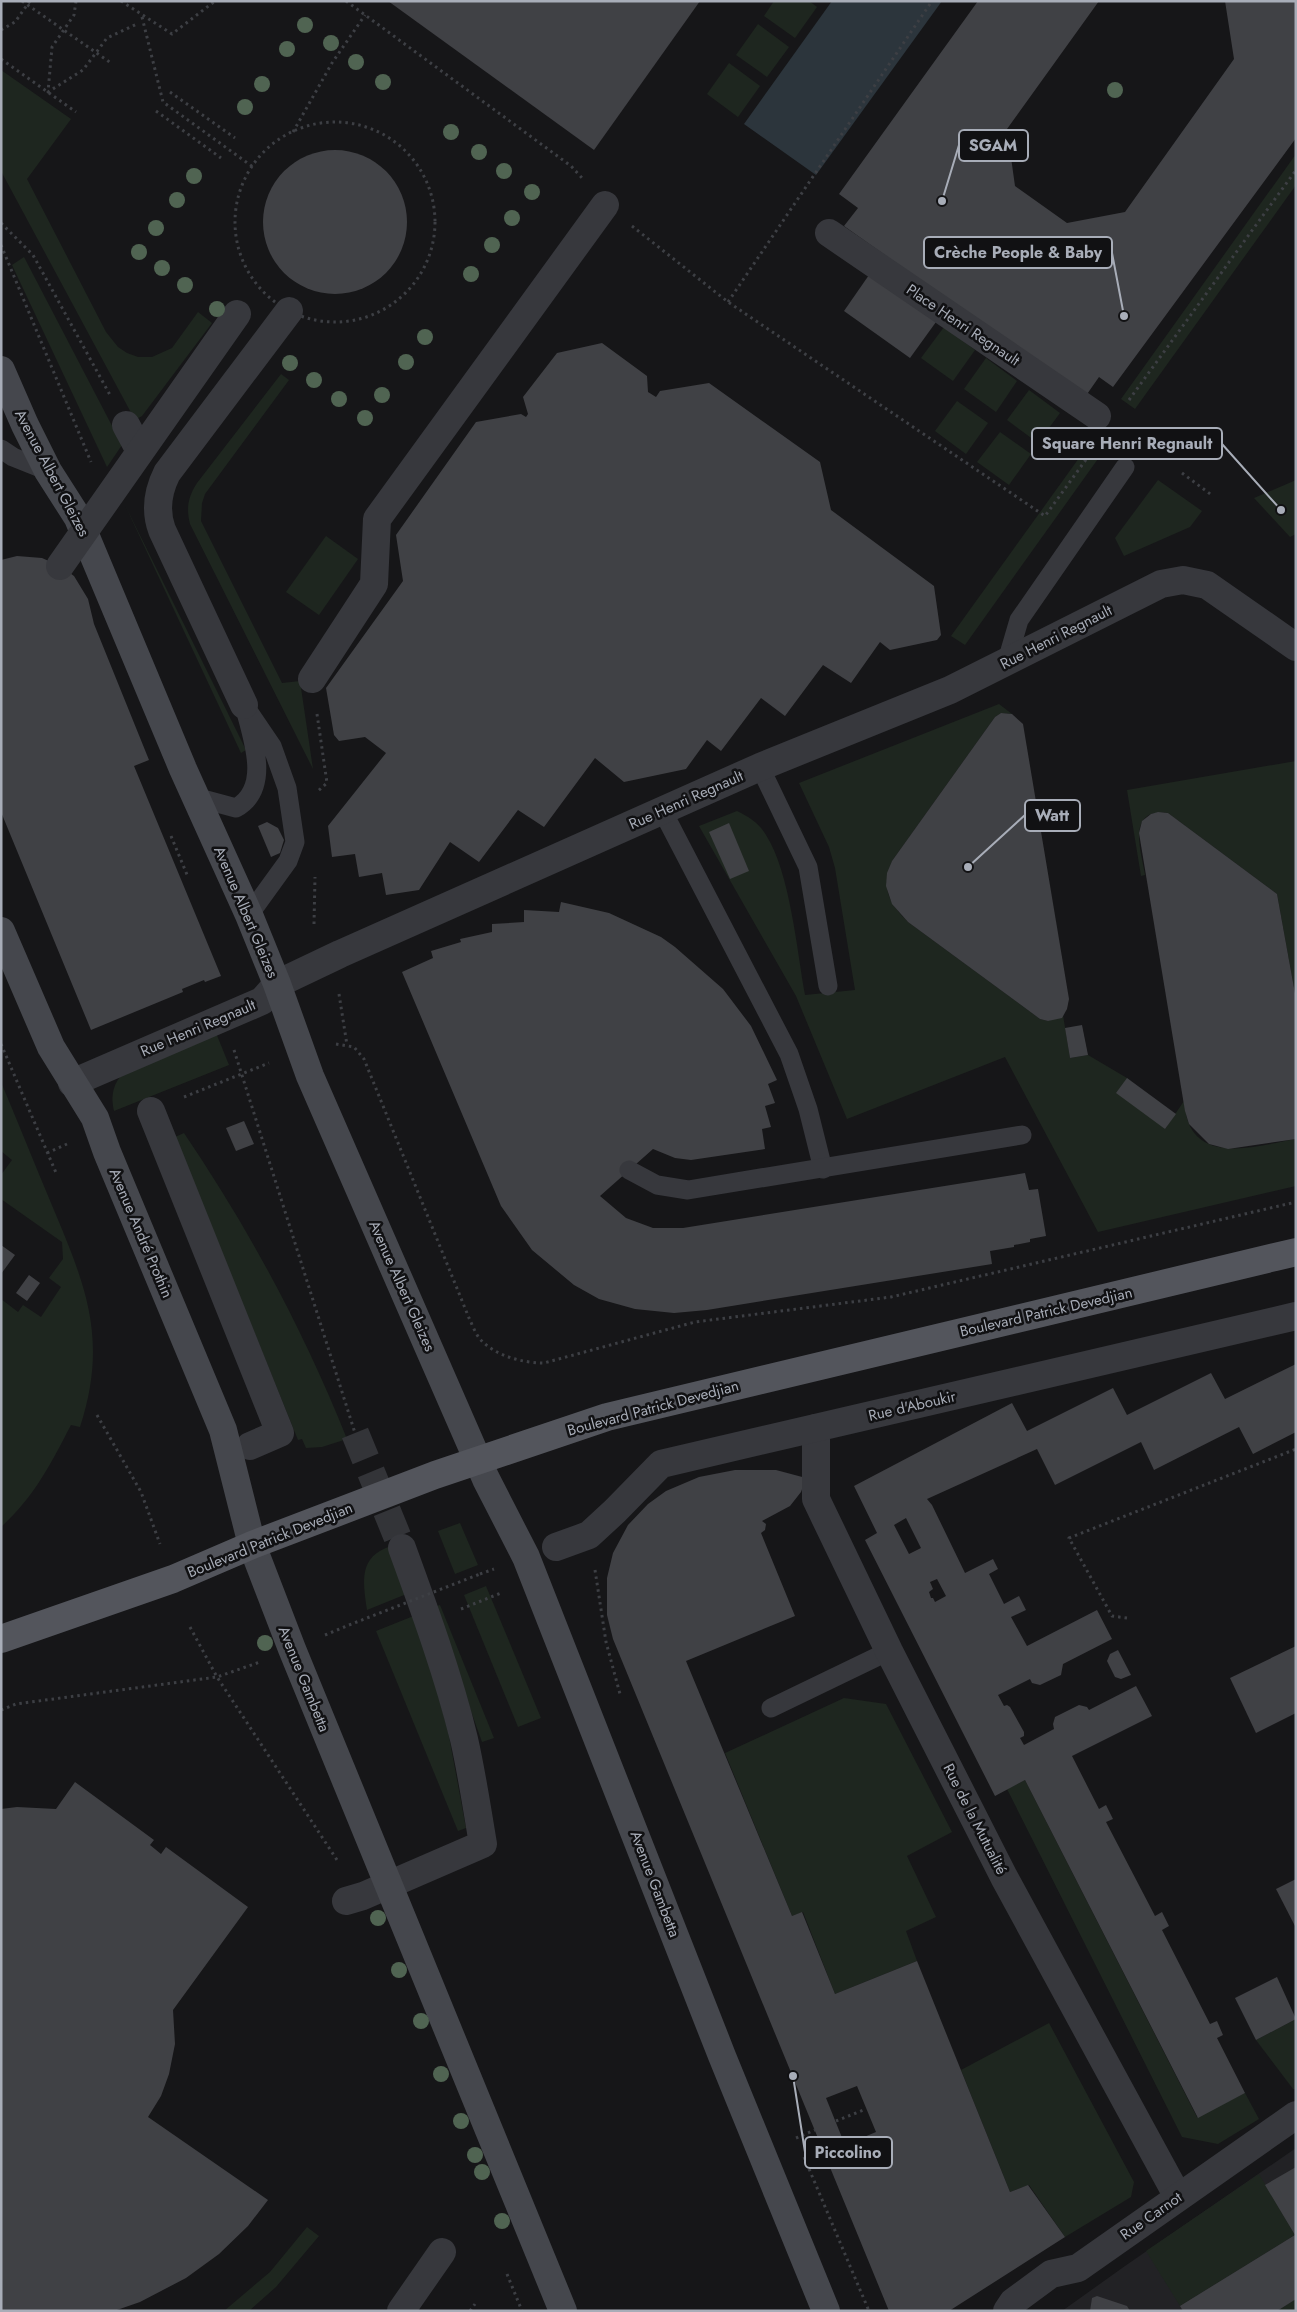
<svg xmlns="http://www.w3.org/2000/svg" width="1297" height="2312" font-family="Jost,sans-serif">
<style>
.built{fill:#222225}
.green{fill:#1e261f}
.water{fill:#2c353c}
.building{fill:#404145;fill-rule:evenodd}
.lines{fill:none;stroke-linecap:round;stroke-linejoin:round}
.street-tunnel{stroke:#333438;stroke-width:28;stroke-dasharray:28 14;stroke-linecap:butt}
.path{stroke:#3d3f44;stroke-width:3;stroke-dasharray:2.5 4;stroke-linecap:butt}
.lane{stroke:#37383d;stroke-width:19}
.street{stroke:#37383d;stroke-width:28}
.secondary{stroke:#45474d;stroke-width:28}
.primary{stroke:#53555c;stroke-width:28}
.path-bridge{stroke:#3d3f44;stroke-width:3;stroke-dasharray:2.5 4;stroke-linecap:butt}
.street-bridge{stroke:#37383d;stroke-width:28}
.tree{fill:#506452}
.labels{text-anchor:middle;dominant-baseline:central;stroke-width:5;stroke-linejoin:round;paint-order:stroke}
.street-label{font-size:15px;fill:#a8adb8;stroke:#111113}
.leader{fill:none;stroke:#a8adb8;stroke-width:2}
.callout-dot{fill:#a8adb8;stroke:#111113;stroke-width:2}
.callout{fill:#111113;stroke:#a8adb8;stroke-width:2}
.callout-label{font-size:16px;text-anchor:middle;font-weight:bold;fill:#a8adb8}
</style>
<rect width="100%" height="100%" fill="#161618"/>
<!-- built -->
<path class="built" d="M1296 2148V2311H1062L1125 2266Z"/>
<!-- green -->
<g class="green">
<path d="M774 1H809L817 7 795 38 764 16Z"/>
<path d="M758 24 789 47 767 77 736 55Z"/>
<path d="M729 63 760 86 738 117 707 94Z"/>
<path d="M1 70 71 119 27 179 106 332 118 347 127 353 138 357H152L172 348 198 312 212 323 142 416 135 420 1 171Z"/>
<path d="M1296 154V185L1135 409 1121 399Z"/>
<path d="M24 257 122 445 107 467 12 265Z"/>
<path d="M944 327 975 350 953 381 921 358Z"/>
<path d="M986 358 1017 381 996 412 964 389Z"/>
<path d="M281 374 289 380 205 494 202 503 201 521 282 683 300 681 313 769 190 524C186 508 188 497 197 483Z"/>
<path d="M1029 390 1060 413 1038 443 1007 420Z"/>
<path d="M957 401 988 423 966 454 935 431Z"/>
<path d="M1000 432 1031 454 1009 485 977 462Z"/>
<path d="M1097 433 1110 442 965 645 951 636Z"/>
<path d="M1158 480 1202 511 1190 527 1124 556 1115 538Z"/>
<path d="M1296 480V534L1290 537 1254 498Z"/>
<path d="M125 505 246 750 241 753Z"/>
<path d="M326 536 358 559 319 615 286 592Z"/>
<path d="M999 704 1012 714 1001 713 995 717 892 861C881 888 888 902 908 922L1040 1019 1048 1021 1063 1015 1070 1058 1088 1055 1127 1078 1165 1129 1184 1101C1185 1108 1186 1117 1189 1124 1206 1164 1265 1144 1296 1139V1186L1098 1232 1005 1057 847 1119 796 996 699 826 737 811C749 817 759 823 766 835 790 872 797 951 805 995L855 990 835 868 829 847 799 783Z"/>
<path d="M1296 761V999L1277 894 1168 813C1126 808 1141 850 1145 875L1141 876 1127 790Z"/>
<path d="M216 1033 229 1065 114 1111C111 1099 112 1087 120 1077Z"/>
<path d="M1 1082C18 1122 34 1163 51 1203 85 1284 109 1338 80 1427L71 1425C50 1465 35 1496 1 1527V1299L18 1312 23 1305 41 1317 61 1287 49 1278 63 1259 62 1242 1 1199V1175L12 1160 1 1151Z"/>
<path d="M184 1133C249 1229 304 1331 347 1439L322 1447 306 1448 302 1439 298 1440 175 1137Z"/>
<path d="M460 1523 478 1565 455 1574 438 1531Z"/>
<path d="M391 1546 409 1593 367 1610C363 1581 358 1557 391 1546Z"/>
<path d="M486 1586 541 1718 518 1727 464 1595Z"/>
<path d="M440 1605 494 1738 482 1742 434 1607Z"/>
<path d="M416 1615 448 1731 466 1828 458 1831 376 1631Z"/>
<path d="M844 1698 886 1704 952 1832 907 1856 936 1917 906 1931 917 1961 835 1994 803 1912 792 1916 725 1753Z"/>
<path d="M1025 1780 1197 2117 1245 2093 1259 2119 1218 2144 1182 2137 1007 1789Z"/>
<path d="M1296 2019V2089H1293L1256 2040Z"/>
<path d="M1049 2023 1134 2182 1131 2197 1065 2237 1029 2185 1010 2192 961 2070Z"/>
<path d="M1259 2174 1295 2235 1180 2306 1146 2251Z"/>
<path d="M307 2227 319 2236 276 2287 249 2311H224L270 2272Z"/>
<path d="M1296 2299V2311H1277Z"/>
</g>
<!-- water -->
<path class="water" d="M832 1H942L816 175 744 124Z"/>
<!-- building -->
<g class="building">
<path d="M388 1H700L594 150Z"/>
<path d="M978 1H1099L1007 129 1015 186 1067 223 1125 212 1234 59 1225 1H1296V138L1113 387 1099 377 1085 397 844 226 858 208 839 194Z"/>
<circle cx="335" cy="222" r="72"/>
<path d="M869 275 936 322 910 358 844 311Z"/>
<path d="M602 343 647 376 648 392 656 397 660 391 709 383 820 462 831 510 934 586 941 635 937 640 890 650 880 642 851 683 823 665 785 716 761 698 721 751 707 740 686 769 624 782 595 758 544 827 518 810 479 862 450 842 419 890 386 895 382 873 359 877 355 854 332 857 328 826 386 753 365 737 339 741 334 735 326 688 403 581 396 535 476 422 521 414 526 417 528 414 523 397 557 353Z"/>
<path d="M17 556 42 558 60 566 74 576 88 599 94 624 149 760 134 766 221 976 205 982 204 980 182 989 183 992 91 1030 1 812V560Z"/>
<path d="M1001 713 1012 714 1023 724 1069 999 1067 1009 1062 1018 1048 1021 1040 1019 908 922 892 904 886 886 887 873 892 861 995 717Z"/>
<path d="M1158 812 1168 813 1277 894 1296 999V1139L1228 1149 1209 1144 1189 1124 1185 1111 1139 833 1142 821 1151 814Z"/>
<path d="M267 822 278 828 284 840 280 853 271 857 258 826Z"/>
<path d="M729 823 749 871 730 879 709 832Z"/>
<path d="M561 902 609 913 661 937 675 947 723 989 751 1026 777 1080 768 1084 775 1103 765 1106 771 1127 762 1129 765 1149 691 1160 675 1158 653 1149 600 1196 626 1218 653 1228H683L1025 1173 1029 1190 1038 1189 1046 1236 1030 1239V1242L1014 1245V1247L990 1251 992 1264 707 1310 674 1313 635 1309 599 1299 574 1285 532 1250 501 1206 402 972 433 958 431 951 461 942 460 939 492 932V924L524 922V910L559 912Z"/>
<path d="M1082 1025 1088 1055 1070 1058 1065 1028Z"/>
<path d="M1127 1078 1176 1114 1165 1129 1116 1093Z"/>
<path d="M244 1121 254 1144 236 1151 226 1128Z"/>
<path d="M1 1245 15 1255 1 1274Z"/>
<path d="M29 1275 40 1283 27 1301 16 1293Z"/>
<path d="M1296 1364V1432L1253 1454 1239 1427 1154 1470 1141 1442 1055 1485 1037 1449 927 1499 932 1505 965 1573 993 1559 998 1569 989 1574 1004 1604 1019 1596 1026 1610 1011 1617 1027 1646 1097 1610 1112 1639 1063 1664 1061 1675 1040 1685 1032 1683 1030 1679 998 1695 1004 1706 1007 1705 1010 1707 1024 1732V1736L1020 1738 1024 1745 1054 1729 1053 1724 1055 1717 1079 1705 1087 1707 1089 1710 1136 1686 1152 1716 1072 1756 1099 1809 1106 1805 1113 1819 1106 1822 1155 1916 1162 1912 1169 1926 1162 1930 1210 2024 1217 2021 1223 2035 1217 2038 1245 2093 1198 2118 1025 1780 995 1796 865 1540 877 1533 854 1486 1012 1403 1027 1431 1113 1388 1127 1415 1211 1373 1225 1399ZM906 1518 921 1548 909 1554 894 1525ZM937 1579 946 1596 935 1602 933 1598H931L929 1592 933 1589 930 1582Z"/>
<path d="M735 1470H776L806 1478 801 1492 790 1506 762 1521 766 1524 765 1530 761 1533 795 1616 686 1661 792 1916 802 1912 835 1994 917 1961 1010 2192 1028 2185 1065 2237 949 2311H889L613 1639 607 1615V1578L613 1553 628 1525 648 1504 666 1491 699 1477ZM857 2086 876 2132 845 2145 826 2098Z"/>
<path d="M1296 1646V1713L1256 1733 1230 1678Z"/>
<path d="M1118 1650 1131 1675 1121 1679 1115 1677 1107 1661 1110 1654Z"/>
<path d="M75 1782 154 1840 150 1845 161 1854 166 1847 248 1907 173 2010 175 2044 169 2074 161 2096 148 2117 268 2200 248 2226 219 2254 186 2278 140 2302 114 2311H1V1809L17 1807 56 1809Z"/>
<path d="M1296 1879V1928L1276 1889Z"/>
<path d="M1277 1977 1296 2019 1256 2040 1235 1998Z"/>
<path d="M1296 2167V2299L1277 2311H1183L1180 2306 1295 2235 1265 2185Z"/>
<path d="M1097 2296 1127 2306 1130 2311H1090L1092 2298Z"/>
</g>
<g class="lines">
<!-- street-tunnel -->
<path class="street-tunnel" d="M355 1433 402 1548"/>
<!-- path -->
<g class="path">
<path d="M121 1 172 34 215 1"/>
<path d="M346 1 571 166 583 179"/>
<path d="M142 17 163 102 253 167"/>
<path d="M1 30 15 22 30 1"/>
<path d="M170 92 235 138"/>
<path d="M156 111 221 158"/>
<circle cx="335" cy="222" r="100"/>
<path d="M293 132 332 63 365 15"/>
<path d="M1 223 33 255 110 395"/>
<path d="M632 226 728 302 1045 516 1093 450"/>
<path d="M1 245 91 462"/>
<path d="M728 302 932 1"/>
<path d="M1129 400 1296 170"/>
<path d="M1182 473 1213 496"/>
<path d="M317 714 327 783 318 791"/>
<path d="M171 836 188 877"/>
<path d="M314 924 315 877"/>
<path d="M339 994 347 1045"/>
<path d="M1 1044 57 1175"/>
<path d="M336 1044 354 1047 364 1059 469 1318C472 1324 475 1333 480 1339 495 1356 523 1363 544 1363L695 1322 891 1297 1296 1202"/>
<path d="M234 1050 355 1433"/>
<path d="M184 1097 269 1063"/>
<path d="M47 1153 67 1144"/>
<path d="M97 1415 141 1492 160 1544"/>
<path d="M595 1570 606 1642 620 1694"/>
<path d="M480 1574 494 1569"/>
<path d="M461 1609 501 1593"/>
<path d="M1127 1618 1112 1616 1069 1538 1296 1449"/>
<path d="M190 1627 217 1677 339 1863"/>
<path d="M325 1635 349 1625"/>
<path d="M1 1710 16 1704 217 1677 260 1662"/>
<path d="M836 2121 866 2109"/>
<path d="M796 2138 815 2130"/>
<path d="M804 2157 869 2311"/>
<path d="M507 2274 522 2311"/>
<path d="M470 2311 475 2304"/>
</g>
<!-- lane -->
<g class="lane">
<path d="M1 449 13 457 48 471"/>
<path d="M1007 661 1019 620 1125 467"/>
<path d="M760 767 808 867 828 986"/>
<path d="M195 797 236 808C272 788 252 737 244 705L272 746 287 788 295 842 288 861 249 915"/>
<path d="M662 810 789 1054 808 1109 823 1169"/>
<path d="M629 1170 657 1185 688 1190 1022 1135"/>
<path d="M771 1708 889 1651"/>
</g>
<!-- street -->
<g class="street">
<path d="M829 233 1097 416"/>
<path d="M126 425 140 451"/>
<path d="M312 679 374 584 377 519 605 205"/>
<path d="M244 705 162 530C155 511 158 491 167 473L289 311"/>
<path d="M72 1083 262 1001 277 984 340 954 760 767 950 690 1161 584 1183 580 1207 585 1296 647"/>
<path d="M151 1111 280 1433 250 1446"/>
<path d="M816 1428V1499L889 1651 1004 1877 1178 2197"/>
<path d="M556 1547 589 1535 615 1511 661 1464 1296 1316"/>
<path d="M346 1901 363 1896 483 1844C477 1809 472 1774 464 1739 448 1674 425 1611 402 1548"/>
<path d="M401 2311 442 2252"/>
<path d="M1007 2311 1013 2302 1051 2274 1078 2268 1296 2115"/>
</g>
<!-- secondary -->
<g class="secondary">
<path d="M1 370 25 425 48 471 78 518 183 769 249 915 277 984 310 1076 486 1479 526 1557 722 2056 826 2311"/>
<path d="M1 931 51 1047 95 1118 107 1152 223 1430 252 1545 292 1649 563 2311"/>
</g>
<!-- primary -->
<path class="primary" d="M1 1639 173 1579 252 1545 435 1475 607 1417 1296 1252"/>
<!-- path-bridge -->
<g class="path-bridge">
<path d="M22 1 111 63"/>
<path d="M76 1 74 15 52 47 48 92 83 70 107 38 137 24"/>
<path d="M1 59 76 112"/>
<path d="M349 1625 480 1574"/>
</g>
<!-- street-bridge -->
<path class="street-bridge" d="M60 566 237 314"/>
</g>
<!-- trees -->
<g class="tree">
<circle cx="305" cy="25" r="8"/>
<circle cx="331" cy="43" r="8"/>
<circle cx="287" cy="49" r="8"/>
<circle cx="356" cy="62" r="8"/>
<circle cx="383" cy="82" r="8"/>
<circle cx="262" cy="84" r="8"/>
<circle cx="1115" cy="90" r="8"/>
<circle cx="245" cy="107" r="8"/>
<circle cx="451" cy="132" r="8"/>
<circle cx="479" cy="152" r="8"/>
<circle cx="504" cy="171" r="8"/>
<circle cx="194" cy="176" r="8"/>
<circle cx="532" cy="192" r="8"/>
<circle cx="177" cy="200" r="8"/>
<circle cx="512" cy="218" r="8"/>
<circle cx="156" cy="228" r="8"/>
<circle cx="492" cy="245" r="8"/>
<circle cx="139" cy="252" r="8"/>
<circle cx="162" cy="268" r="8"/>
<circle cx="471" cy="274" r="8"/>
<circle cx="185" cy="285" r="8"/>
<circle cx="217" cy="309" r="8"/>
<circle cx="425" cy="337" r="8"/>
<circle cx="406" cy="362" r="8"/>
<circle cx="290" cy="363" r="8"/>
<circle cx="314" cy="380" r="8"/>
<circle cx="382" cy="395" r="8"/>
<circle cx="339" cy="399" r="8"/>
<circle cx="365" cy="418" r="8"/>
<circle cx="265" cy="1643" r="8"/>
<circle cx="378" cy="1918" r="8"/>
<circle cx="399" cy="1970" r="8"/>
<circle cx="421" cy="2021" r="8"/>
<circle cx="441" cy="2074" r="8"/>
<circle cx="461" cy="2121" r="8"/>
<circle cx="475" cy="2155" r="8"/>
<circle cx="482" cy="2172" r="8"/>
<circle cx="502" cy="2221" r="8"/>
</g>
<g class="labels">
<!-- street labels -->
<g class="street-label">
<text transform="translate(963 325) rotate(34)">Place Henri Regnault</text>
<text transform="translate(52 473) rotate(62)">Avenue Albert Gleizes</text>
<text transform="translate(1056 637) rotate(-27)">Rue Henri Regnault</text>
<text transform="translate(686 800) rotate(-24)">Rue Henri Regnault</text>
<text transform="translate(246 912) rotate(67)">Avenue Albert Gleizes</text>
<text transform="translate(198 1028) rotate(-23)">Rue Henri Regnault</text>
<text transform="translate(141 1233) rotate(67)">Avenue André Prothin</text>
<text transform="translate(402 1286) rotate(66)">Avenue Albert Gleizes</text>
<text transform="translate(1046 1312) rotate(-13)">Boulevard Patrick Devedjian</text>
<text transform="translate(912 1406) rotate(-13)">Rue d'Aboukir</text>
<text transform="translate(653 1408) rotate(-15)">Boulevard Patrick Devedjian</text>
<text transform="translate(270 1540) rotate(-22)">Boulevard Patrick Devedjian</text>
<text transform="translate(304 1679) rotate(68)">Avenue Gambetta</text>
<text transform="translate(975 1819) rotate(63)">Rue de la Mutualité</text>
<text transform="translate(655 1884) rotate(69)">Avenue Gambetta</text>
<text transform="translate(1151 2216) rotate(-35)">Rue Carnot</text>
</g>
</g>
<!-- callouts -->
<path class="leader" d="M942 201L959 145M1124 316L1112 253M1281 510L1222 444M968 867L1025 815M793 2076L805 2152"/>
<g class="callout-dot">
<circle cx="942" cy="201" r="5"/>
<circle cx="1124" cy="316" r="5"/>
<circle cx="1281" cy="510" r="5"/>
<circle cx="968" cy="867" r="5"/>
<circle cx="793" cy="2076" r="5"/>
</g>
<g class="callout">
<rect x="959" y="130" width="69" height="31" rx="5"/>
<rect x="924" y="237" width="188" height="31" rx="5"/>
<rect x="1032" y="428" width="190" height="31" rx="5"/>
<rect x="1025" y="800" width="55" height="31" rx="5"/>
<rect x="805" y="2137" width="87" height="31" rx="5"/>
</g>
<g class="callout-label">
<text x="993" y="151">SGAM</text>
<text x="1018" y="258">Crèche People &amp; Baby</text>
<text x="1127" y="449">Square Henri Regnault</text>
<text x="1052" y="821">Watt</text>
<text x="848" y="2158">Piccolino</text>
</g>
<!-- border -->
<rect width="1297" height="2312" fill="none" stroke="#a8adb8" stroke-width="5"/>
</svg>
